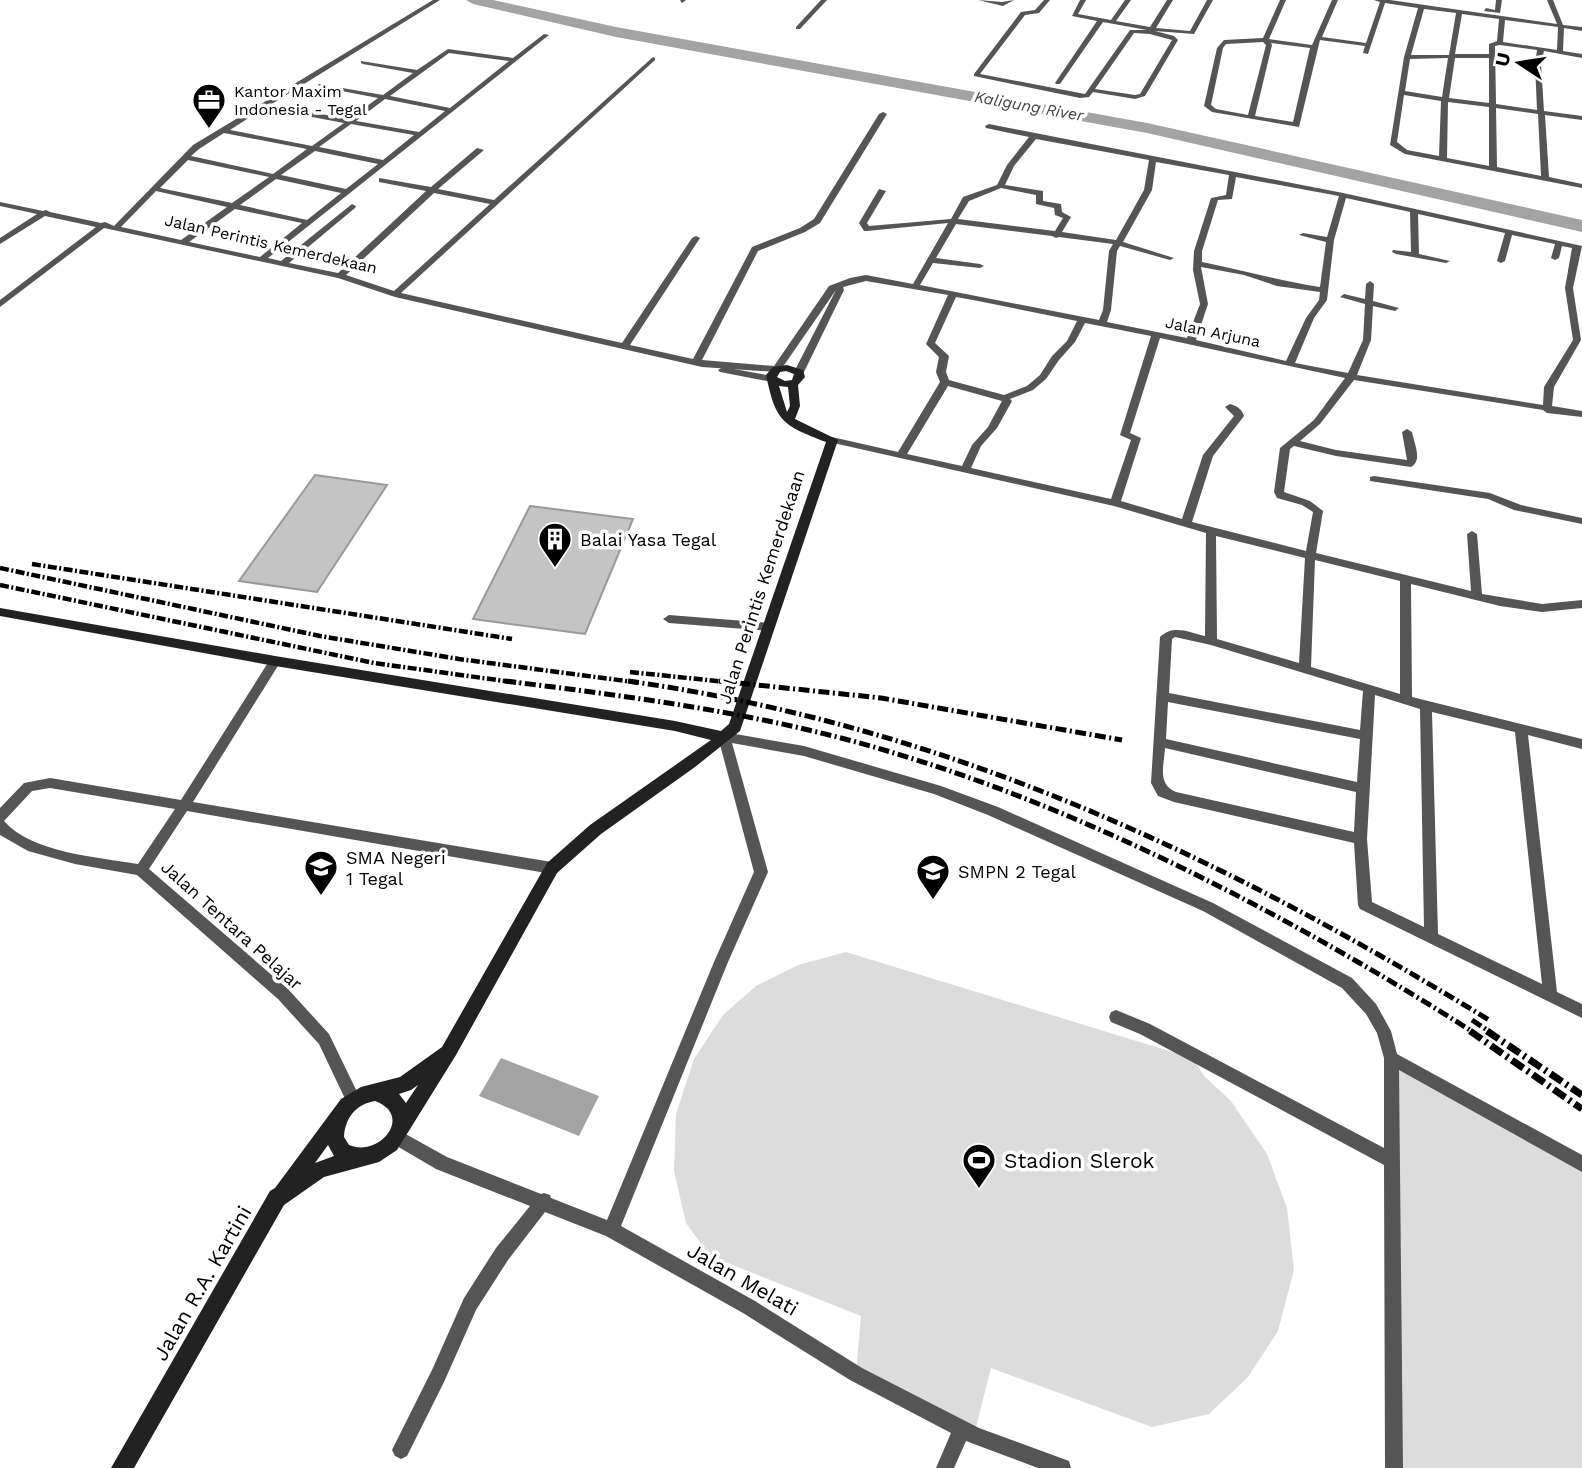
<svg xmlns="http://www.w3.org/2000/svg" width="1582" height="1468" font-family="'Work Sans',sans-serif">
<style>
.green{fill:#dcdcdc}
.water{fill:#a3a3a3}
.lines{fill:none;stroke-linecap:round;stroke-linejoin:round}
.river{fill:#a3a3a3;fill-rule:evenodd}
.building{fill:#c4c4c4;stroke:#999;stroke-width:2}
.street{fill:#555;fill-rule:evenodd}
.secondary{fill:#222;fill-rule:evenodd}
.rail-far2{stroke:#000;stroke-width:4.5;stroke-dasharray:9 2.5 2 2.5;stroke-linecap:butt}
.rail-far1{stroke:#000;stroke-width:5;stroke-dasharray:11 3.5 2 3.5;stroke-linecap:butt}
.rail{stroke:#000;stroke-width:7;stroke-dasharray:14 4.5 2.5 4.5;stroke-linecap:butt}
.labels{text-anchor:middle;dominant-baseline:central;stroke-width:7;stroke-linejoin:round;paint-order:stroke}
.far-poi-label{font-size:16px;fill:#000;stroke:#fff;text-anchor:start}
.far-water-label{font-size:16px;font-style:italic;fill:#444;stroke:#fff}
.far-street-label{font-size:16px;fill:#000;stroke:#fff}
.poi-label{font-size:18px;fill:#000;stroke:#fff;text-anchor:start}
.street-label{font-size:18px;fill:#000;stroke:#fff}
.near-poi-label{font-size:21px;fill:#000;stroke:#fff;text-anchor:start}
.near-street-label{font-size:21px;fill:#000;stroke:#fff}
</style>
<rect width="100%" height="100%" fill="#fff"/>
<!-- green -->
<g class="green">
<path d="M846 952 1192 1058 1205 1077 1231 1101 1267 1154 1287 1208 1294 1270 1278 1331 1248 1377 1209 1414 1152 1427 991 1368 974 1435 856 1374 861 1316 710 1256 686 1223 674 1171 676 1114 694 1059 723 1015 756 986 798 965Z"/>
<path d="M1391 1058 1582 1164V1468H1394Z"/>
</g>
<!-- water -->
<path class="water" d="M501 1058 599 1096 579 1136 479 1096Z"/>
<g class="lines">
<!-- river -->
<path class="river" d="M466 0H493L616 27 1147 123 1582 220V232L1147 133 616 37 473 4Z"/>
</g>
<!-- building -->
<g class="building">
<path d="M315 475 387 485 317 592 239 581Z"/>
<path d="M530 506 633 519 585 634 473 619Z"/>
</g>
<g class="lines">
<!-- street -->
<g class="street">
<path d="M433 0H440L270 105 349 119 378 98 321 87 318 85 319 84 383 95 413 73 363 64 361 63V61L417 70 448 49 513 58 544 34 549 35 268 258 281 261 352 204 356 206 355 208 289 263 338 273 426 191 379 182V178L431 187 477 148 484 150 438 189 494 200 653 57 655 58V60L401 293 622 343 692 238 696 236 700 238 630 345 693 359 752 247 800 228 814 219 879 114 883 112 887 114 820 223 805 232 758 251 702 360 774 366 829 286 850 278 866 275 913 284 948 223 867 231H864L859 223 879 189 886 191 867 223 869 226 951 219 963 197 997 185 1007 165 1029 137 986 128 985 126 989 124 1343 193 1582 246 1573 288 1581 340 1554 387 1552 406 1582 411V417L1547 413 1543 410 1354 380 1320 424 1300 441 1336 450 1407 460 1402 432 1407 429 1412 432C1414 443 1423 461 1411 467L1336 456 1294 446 1290 449 1284 492 1310 501 1323 511 1316 553 1471 591 1467 534 1472 531 1477 534 1482 594 1542 604 1582 600V608L1542 612 1500 606 1411 584 1412 697 1582 739V749L1528 735 1557 992 1582 1004V1018L1360 909 1358 905 1354 843 1174 802 1158 796 1151 783 1160 637C1173 624 1189 632 1205 636L1206 533 1114 506 829 442 827 440 832 437 898 452 940 382 936 372 939 357 926 344 948 295 866 281 843 287 844 290 804 372 799 375 794 372 836 290 780 371 777 372 702 367 395 297 338 278 104 228 0 307V300L96 227 45 216 0 244V238L37 214 0 206V202L43 211 46 210 50 212 101 223 105 222 114 226 193 145ZM449 53 509 61 450 108 390 96ZM385 99 445 111 419 132 356 121ZM264 108 344 123 312 146 230 130ZM351 124 414 135 383 160 319 147ZM224 133 307 149 273 174 191 156 199 149ZM1036 139 1149 160 1144 190 1116 240 1062 232 1071 217 1062 212 1061 204 1043 201V191L1005 185 1014 166ZM315 151 378 164 346 189 281 175ZM188 160 269 177 232 203 160 188ZM1156 162 1229 175 1226 195 1211 198 1194 251 1193 270 1200 304 1187 338 1107 322 1111 310 1117 251 1120 246 1170 260 1174 258 1123 242 1152 190ZM1236 177 1339 196 1327 237 1303 233 1299 235 1326 242 1320 287C1280 281 1242 270 1202 262V251L1218 200 1232 199ZM276 179 341 193 307 220 240 205ZM1001 188 1036 195V204L1054 208 1055 215 1063 218 1055 231 958 219 969 201ZM156 191 227 207 181 240 121 227ZM434 193 490 204 394 291 346 275ZM1346 198 1410 212 1411 252 1393 250 1392 252 1396 254 1446 263 1450 261 1419 254 1418 214 1505 233 1497 261 1501 263 1505 261 1512 235 1555 244 1551 258 1555 260 1559 258 1562 246 1572 248 1565 288 1573 340 1544 387 1543 405 1357 375 1371 340 1373 306 1395 311 1399 308 1373 301 1374 284 1370 281 1366 284 1365 299 1344 294 1340 297 1365 304 1363 340 1348 373 1295 363 1314 318 1327 300 1334 240ZM235 209 302 223 260 257 189 242ZM956 224 1052 236 1056 238 1059 237 1113 244 1109 251 1103 310 1099 320 920 285 933 263 980 268 984 266 980 264 936 258ZM1201 267 1244 275 1277 286 1320 292 1319 300 1306 318 1286 361 1196 340 1208 304ZM956 297 973 300 1077 321 1067 341 1052 356 1040 375 1027 386 1004 395 949 380 946 372 949 356 935 343ZM1085 323 1151 336 1120 435 1131 440 1111 499 971 468 981 446 997 428 1012 401 1010 399 1033 390 1046 379 1059 360 1075 342ZM1160 338 1345 378 1314 420 1280 448 1274 492 1277 498 1302 505 1313 512 1306 551 1192 522 1213 456 1244 416C1242 409 1237 406 1230 404L1225 407 1234 416 1203 455 1182 519 1121 501 1141 438 1130 433ZM948 386 1002 401 988 427 972 445 962 466 907 454ZM1216 536 1305 558 1299 663 1217 639ZM1315 560 1400 581V694L1311 667ZM1175 637 1211 645 1363 691 1360 730 1169 693 1172 639ZM1375 695 1420 709 1424 927 1372 902 1367 839ZM1168 702 1360 739 1357 782 1166 739ZM1432 712 1515 732 1542 984 1438 934ZM1165 748 1356 792 1354 832 1176 792C1157 784 1164 766 1165 748Z"/>
<path d="M680 0H686L682 3Z"/>
<path d="M821 0H827L800 29H796V27Z"/>
<path d="M978 0 1002 2 1014 0 1003 6Z"/>
<path d="M1044 0H1050L1039 13 1025 15 980 74 1085 94 1130 30H1147L1103 22 1060 84H1056L1055 83 1097 21 1072 16 1080 0H1086L1078 14 1111 20 1125 0H1131L1116 21 1150 27 1167 0H1173L1156 28 1190 31 1207 0H1213L1194 34 1155 31 1174 36 1178 40 1145 96 1135 99 1093 92 1089 97 1080 98 974 76V74L1021 12 1035 10ZM1134 33 1150 34 1172 40 1140 94 1135 95 1095 89Z"/>
<path d="M1280 0H1286L1269 39 1312 45 1332 0H1338L1322 37 1366 43 1380 2 1374 0H1390L1557 24 1547 0H1553L1563 25 1582 27V31L1564 28 1563 51 1582 54V58L1544 51 1541 64 1544 111 1582 116V120L1545 115 1549 177 1582 184V188L1405 154 1390 145 1404 57 1418 8 1385 3 1368 54 1363 53 1365 46 1320 40 1299 127 1212 112 1204 106 1217 48 1224 40 1263 38ZM1424 9 1456 13 1449 55H1411ZM1462 14 1499 19 1497 41 1489 44V54H1455ZM1505 20 1558 27 1557 50 1503 42ZM1263 42 1266 45 1248 115 1216 109 1211 105 1223 48 1226 44ZM1271 43 1310 48 1293 122 1255 116 1272 45ZM1500 45 1537 50 1535 64 1537 110 1496 104 1495 46ZM1448 58 1442 97 1405 91 1410 59ZM1455 58H1489V103L1449 98ZM1404 95 1441 101 1439 156 1407 150 1397 142ZM1448 102 1489 107V166L1447 158ZM1496 108 1538 114 1541 176 1497 167Z"/>
<path d="M1496 0H1502L1500 13 1484 11 1486 8 1495 10Z"/>
<path d="M723 367 772 376 777 379 772 382 720 372 718 370Z"/>
<path d="M1374 476 1490 493 1521 505 1582 518V524L1514 510 1488 499 1370 481V477Z"/>
<path d="M669 615 769 623 775 627 769 631 669 623 663 619Z"/>
<path d="M275 657 281 661 193 802 552 862 557 864 559 868 557 872 552 874 187 811 149 869 288 989 329 1034 361 1100 358 1105 353 1107 348 1105 319 1044 278 999 137 875 75 864 28 851 0 835V808L24 783 50 778 181 800 271 658ZM50 788 175 809 138 864C97 857 32 853 4 821L32 791Z"/>
<path d="M724 732 804 746 941 786 998 807 1213 903 1352 978 1376 1004 1391 1031 1397 1054 1582 1155V1172L1399 1070 1403 1468H1385L1384 1165 1140 1034 1111 1022 1109 1017 1111 1012 1116 1010 1150 1024 1384 1148V1058L1377 1033 1366 1014 1342 988 1203 911 988 815 934 794 804 756 732 743 768 872 728 962 621 1226 755 1301 862 1368 979 1428 1069 1461 1071 1468H1038L966 1441 954 1468H936L951 1433 850 1380 743 1313 606 1236 545 1212 508 1260 476 1310 444 1382 407 1456 401 1459 395 1456 392 1450 432 1370 464 1298 496 1248 530 1206 436 1169 390 1142 388 1137 390 1132 396 1129 402 1132 447 1157 541 1194 544 1193 550 1195 551 1198 607 1220 714 962 754 872 718 737 720 734Z"/>
</g>
<!-- secondary -->
<path class="secondary" d="M787 365 803 370 805 377 798 385 800 406 795 419 838 440 740 731 695 767 601 834 557 873 456 1055 397 1150 379 1162 324 1177 284 1205 134 1468H111L270 1191 275 1188 341 1099 361 1087 400 1077 442 1047 547 863 590 825 711 740 675 731 275 666 0 616V608L275 656 675 721 721 731 729 724 826 442C782 425 776 422 766 375L773 367ZM786 371 794 374 792 380 785 381 777 377 780 372ZM779 386 788 387 790 406 787 412ZM418 1085 406 1103 399 1094 411 1090ZM375 1101C414 1115 380 1158 349 1145L344 1137C345 1118 356 1104 375 1101ZM328 1145 334 1156 315 1163Z"/>
<!-- rail-far2 -->
<g class="rail-far2">
<path d="M32 564 512 639"/>
<path d="M0 568 320 636 459 659 641 683"/>
<path d="M0 585 374 663 519 683"/>
<path d="M630 672 736 683"/>
</g>
<!-- rail-far1 -->
<g class="rail-far1">
<path d="M505 681C636 697 767 714 894 753 1094 813 1297 920 1473 1032"/>
<path d="M628 681C946 726 1218 854 1489 1020"/>
<path d="M719 681 881 698 1122 740"/>
<path d="M1472 1020 1490 1032"/>
</g>
<!-- rail -->
<g class="rail">
<path d="M1470 1031 1582 1109"/>
<path d="M1487 1031 1582 1095"/>
</g>
</g>
<!-- icons -->
<defs>
<symbol id="office-pin" viewBox="-11 -11 22 30"><path d="M0 17L-7.5 6A9.5 9.5 0 1 1 7.5 6Z" fill="#000" stroke="#fff"/><path d="M-6-3h4V-5.5h4V-3h4V5H-6ZM-1-4.5V-3h2v-1.5ZM-6 0V1H6V0Z" fill="#fff"/></symbol>
<symbol id="building-pin" viewBox="-11 -11 22 30"><path d="M0 17L-7.5 6A9.5 9.5 0 1 1 7.5 6Z" fill="#000" stroke="#fff"/><path d="M-4-6H4V6H1V3H-1V6H-4ZM-2.5-4.3h1.7v1.8h-1.7ZM.8-4.3h1.7v1.8H.8ZM-2.5-1h1.7V.8h-1.7ZM.8-1h1.7V.8H.8Z" fill="#fff"/></symbol>
<symbol id="school-pin" viewBox="-11 -11 22 30"><path d="M0 17L-7.5 6A9.5 9.5 0 1 1 7.5 6Z" fill="#000" stroke="#fff"/><path d="M0-5L7-2L0 1L-7-2ZM-4 1L0 2.5L4 1V4Q0 6-4 4Z" fill="#fff"/></symbol>
<symbol id="stadium-pin" viewBox="-11 -11 22 30"><path d="M0 17L-7.5 6A9.5 9.5 0 1 1 7.5 6Z" fill="#000" stroke="#fff"/><path d="M0-5a6.5 5 0 1 0 0 10a6.5 5 0 1 0 0-10ZM-3.5-1.8h7v3.6h-7Z" fill="#fff"/></symbol>
</defs>
<g fill-rule="evenodd">
<use href="#office-pin" x="190" y="81" width="38" height="52"/>
<use href="#building-pin" x="536" y="520" width="38" height="52"/>
<use href="#school-pin" x="302" y="848" width="38" height="52"/>
<use href="#school-pin" x="914" y="852" width="38" height="52"/>
<use href="#stadium-pin" x="960" y="1141" width="38" height="52"/>
</g>
<g class="labels">
<!-- far-poi labels -->
<g class="far-poi-label">
<text x="234" y="91">Kantor Maxim<tspan x="234" dy="18">Indonesia - Tegal</tspan></text>
</g>
<!-- far-water labels -->
<g class="far-water-label">
<text transform="translate(1029 106) rotate(10)">Kaligung River</text>
</g>
<!-- far-street labels -->
<g class="far-street-label">
<text transform="translate(271 244) rotate(13)">Jalan Perintis Kemerdekaan</text>
<text transform="translate(1213 332) rotate(12)">Jalan Arjuna</text>
</g>
<!-- poi labels -->
<g class="poi-label">
<text x="580" y="539">Balai Yasa Tegal</text>
<text x="346" y="857">SMA Negeri<tspan x="346" dy="21">1 Tegal</tspan></text>
<text x="958" y="871">SMPN 2 Tegal</text>
</g>
<!-- street labels -->
<g class="street-label">
<text transform="translate(761 587) rotate(-72)">Jalan Perintis Kemerdekaan</text>
<text transform="translate(232 925) rotate(42)">Jalan Tentara Pelajar</text>
</g>
<!-- near-poi labels -->
<g class="near-poi-label">
<text x="1004" y="1160">Stadion Slerok</text>
</g>
<!-- near-street labels -->
<g class="near-street-label">
<text transform="translate(743 1279) rotate(30)">Jalan Melati</text>
<text transform="translate(202 1283) rotate(-60)">Jalan R.A. Kartini</text>
</g>
</g>
<!-- north arrow -->
<g transform="translate(1519 63) rotate(282)" stroke="#ffffff" stroke-width="5" paint-order="stroke">
<path d="M0-5L12 26L0 18L-12 26Z" fill="#000000"/>
<text y="-10" font-size="19" font-weight="bold" text-anchor="middle" fill="#000000">U</text>
</g>
</svg>
